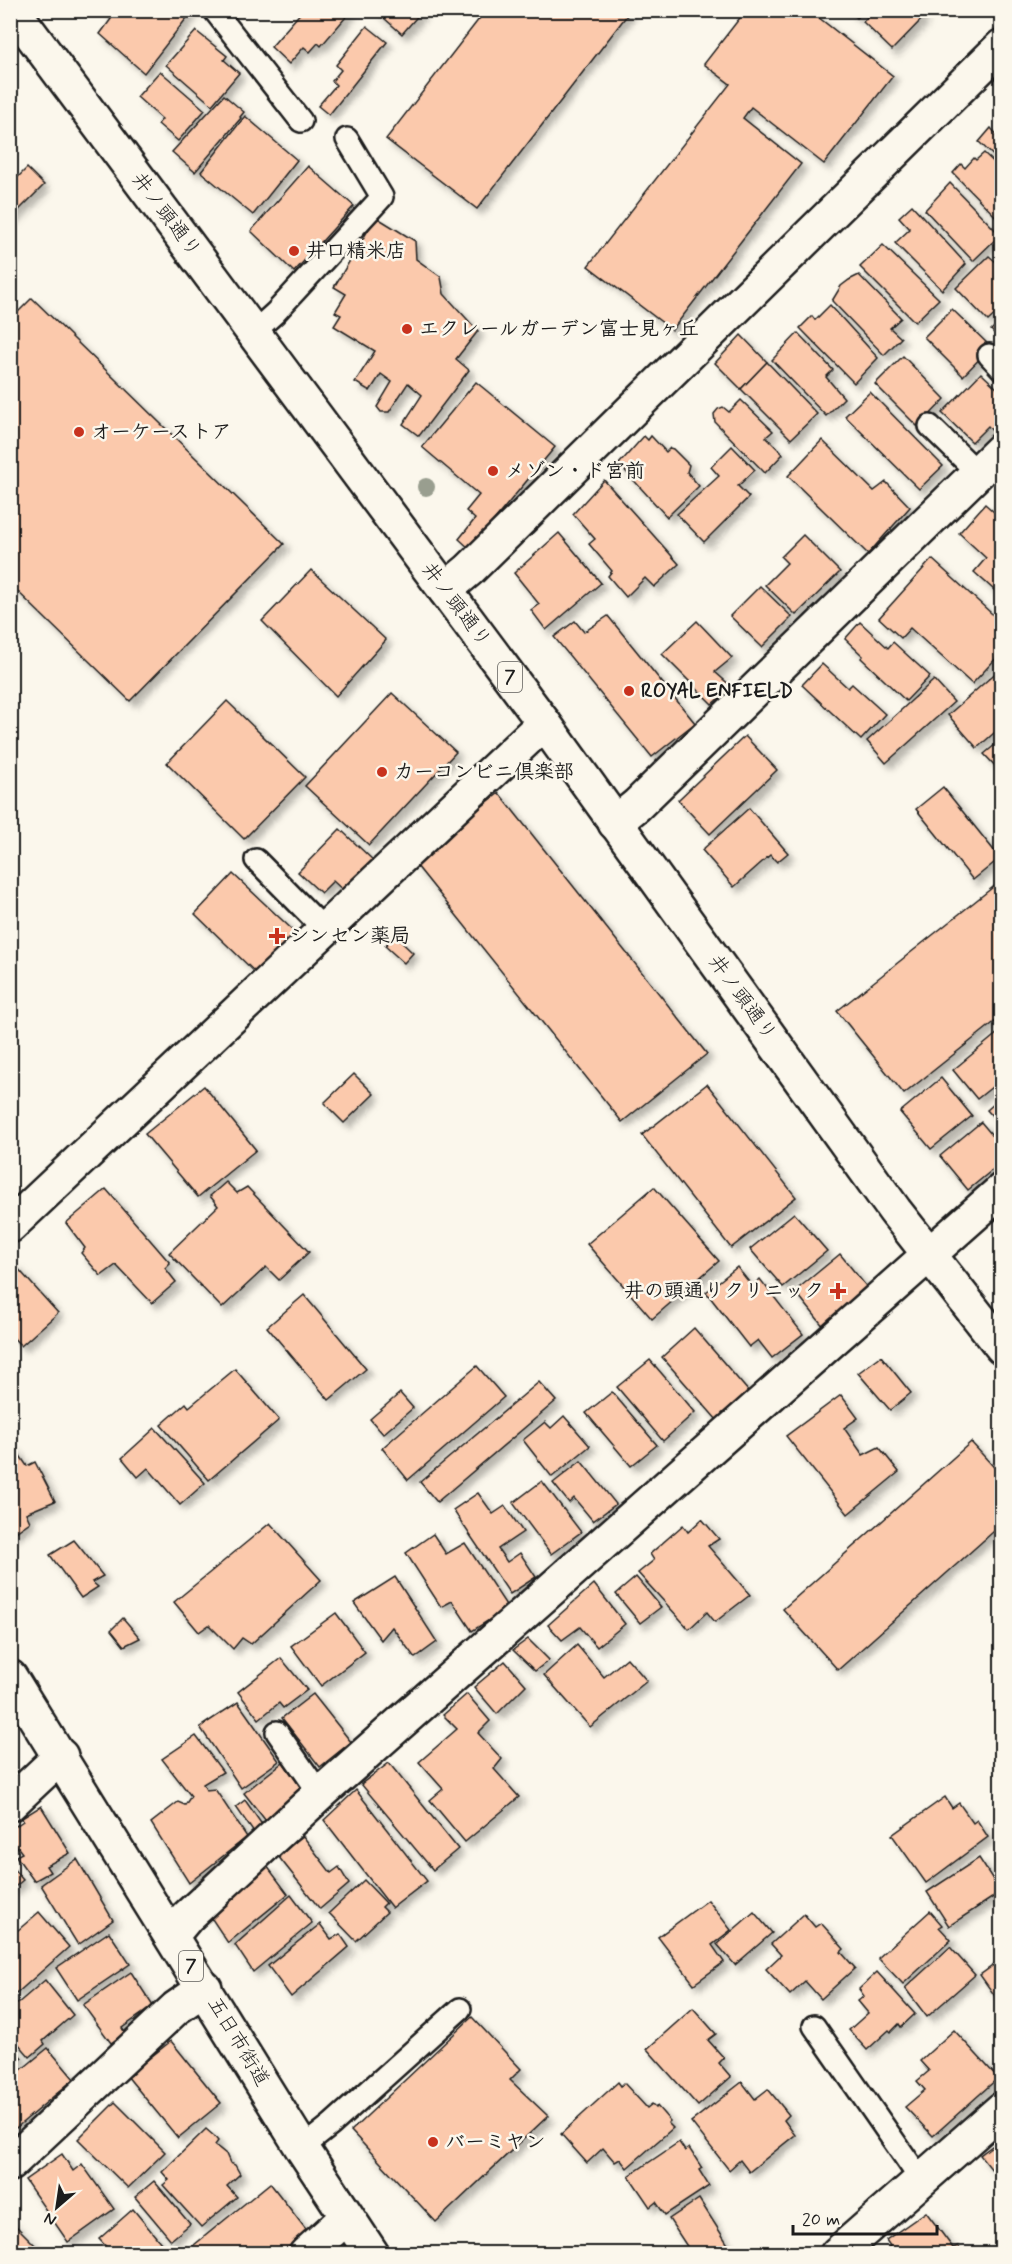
<svg xmlns="http://www.w3.org/2000/svg" width="1012" height="2264" font-family="Mynerve,'Klee One',sans-serif">
<style>
.building{fill:#fbc9ac;stroke:#1c1c1c;stroke-width:1.5;filter:url(#shadow)}
.lines{fill:none;stroke-linecap:round;stroke-linejoin:round}
.lane-casing{stroke:#1c1c1c;stroke-width:26}
.street-casing{stroke:#1c1c1c;stroke-width:38}
.primary-casing{stroke:#1c1c1c;stroke-width:38}
.lane{stroke:#fbf7ec;stroke-width:21}
.street{stroke:#fbf7ec;stroke-width:33}
.primary{stroke:#fbf7ec;stroke-width:33}
.tree{fill:#999e8f}
.poi-dot{fill:#c8321e;stroke:#fbf7ec;stroke-width:2}
.labels{text-anchor:middle;dominant-baseline:central;stroke-width:5;stroke-linejoin:round;paint-order:stroke}
.shield{fill:#fbf7ec;stroke:#5f5e5a;stroke-width:1.5}
.shield-label{font-size:18px;font-weight:bold;fill:#1c1c1c}
.street-label{font-size:20px;fill:#1c1c1c;stroke:#fbf7ec}
.poi-label{font-size:20px;font-weight:bold;fill:#1c1c1c;stroke:#fbf7ec;text-anchor:start}
</style>
<defs>
<filter id="shadow"><feDropShadow dx="5.5" dy="5.5" stdDeviation="3" flood-color="#0004"/></filter>
</defs>
<rect width="100%" height="100%" fill="#fbf7ec"/>
<filter id="ink" filterUnits="userSpaceOnUse"><feTurbulence type="fractalNoise" baseFrequency=".0167" numOctaves="2"/><feDisplacementMap in="SourceGraphic" scale="12" xChannelSelector="R" yChannelSelector="G"/><feConvolveMatrix kernelMatrix="1 2 1 2 8 2 1 2 1" color-interpolation-filters="sRGB"/></filter>
<g filter="url(#ink)">
<!-- building -->
<g class="building">
<path d="M102 10H193L144 73 100 34 111 19Z"/>
<path d="M303 10H352L321 46 318 43 310 52 304 47 289 64 271 47Z"/>
<path d="M375 10H421L422 11 402 34Z"/>
<path d="M486 10H631L477 209 386 139Z"/>
<path d="M746 10H809L893 76 824 164 751 107 743 118 801 164 672 330 588 266 730 84 704 64Z"/>
<path d="M849 10H864L857 18Z"/>
<path d="M873 10H915L923 18 892 50 863 22Z"/>
<path d="M367 26 387 42 329 115 318 106 336 85 332 81 341 70 336 65Z"/>
<path d="M196 31 227 56 224 60 239 73 212 105 166 65Z"/>
<path d="M160 71 205 110 178 141 158 124 162 119 137 97Z"/>
<path d="M1002 87V101L995 95Z"/>
<path d="M224 95 244 112 240 117 241 118 195 172 172 152Z"/>
<path d="M245 116 297 160 253 215 201 172Z"/>
<path d="M991 128 996 134 1002 129V164L979 142Z"/>
<path d="M984 153 1002 170V223L953 173 961 164 965 168 974 158 976 160Z"/>
<path d="M308 166 354 206 294 272 251 231Z"/>
<path d="M27 168 44 185 10 219V185Z"/>
<path d="M950 183 1000 235 973 261 925 210Z"/>
<path d="M912 205 966 264 942 290 895 243 910 229 899 217Z"/>
<path d="M376 217 415 241 416 259 441 277 444 294 478 331 456 359 469 370 419 436 403 424 422 395 408 383 389 412H381L377 407 392 382 381 374 370 391 355 382 375 351 334 326 341 315 335 312 346 294 334 287Z"/>
<path d="M883 245 939 299 915 322 860 267Z"/>
<path d="M989 256 1002 267V308L988 321 956 288Z"/>
<path d="M859 275 901 318 890 328 901 338 884 355 832 301 841 286 849 280Z"/>
<path d="M32 298 284 544 130 701 10 584V320Z"/>
<path d="M830 305 878 358 854 383 800 328 812 316 815 320Z"/>
<path d="M952 309 991 347 963 376 924 337Z"/>
<path d="M1002 320V341L991 330Z"/>
<path d="M798 333 833 370 826 377 844 398 826 416 772 360Z"/>
<path d="M741 335 767 362 741 389 715 363Z"/>
<path d="M903 356 945 399 918 427 875 384Z"/>
<path d="M767 362 817 414 791 439 741 389Z"/>
<path d="M981 373 1002 393V427L995 434 988 426 972 442 942 413Z"/>
<path d="M476 382 555 447 470 549 459 539 475 519 466 511 479 495 422 447Z"/>
<path d="M870 392 943 466 919 489 845 416Z"/>
<path d="M741 400 773 431 766 437 783 454 765 473 715 422 714 414 718 409 723 407 729 412Z"/>
<path d="M644 436 648 440 651 436 666 452 670 448 673 449 689 465 687 472 699 486 667 517 619 464Z"/>
<path d="M822 440 874 491 886 482 910 507 868 554 788 476Z"/>
<path d="M732 446 755 470 738 486 749 497 704 542 677 514 719 476 711 467Z"/>
<path d="M604 480 679 564 654 587 645 578 626 597 608 576 612 571 589 544 595 539 573 514Z"/>
<path d="M985 504 1002 519V597L974 572 986 558 959 533Z"/>
<path d="M559 533 601 583 546 630 531 610 539 604 514 573Z"/>
<path d="M803 535 840 572 796 615 765 585 787 563 781 557Z"/>
<path d="M932 559 1002 623V652L972 684 910 628 901 638 879 618Z"/>
<path d="M311 570 386 640 336 696 262 621Z"/>
<path d="M760 586 792 617 762 647 730 616Z"/>
<path d="M608 616 695 723 652 757 554 637 575 621 584 632Z"/>
<path d="M697 621 732 658 715 672 732 687 712 704 662 654Z"/>
<path d="M860 622 888 648 893 642 930 676 906 701 861 658 863 656 845 639Z"/>
<path d="M822 664 848 688 852 684 885 714 861 740 802 685Z"/>
<path d="M1000 669 1002 671V726L977 748 948 715Z"/>
<path d="M934 680 954 702 886 763 867 741Z"/>
<path d="M392 693 456 752 369 845 305 786Z"/>
<path d="M227 701 305 777 244 839 167 763Z"/>
<path d="M745 736 777 770 710 834 678 800Z"/>
<path d="M1002 739V773L984 754Z"/>
<path d="M943 787 1000 858 973 880 916 809Z"/>
<path d="M499 793 707 1054 622 1122 413 861Z"/>
<path d="M749 808 788 853 777 862 770 855 734 887 702 850Z"/>
<path d="M340 829 375 862 346 893 333 881 321 893 298 872Z"/>
<path d="M233 874 297 934 258 975 195 914Z"/>
<path d="M1002 880V1016L904 1094 837 1011Z"/>
<path d="M394 935 413 953 404 963 385 946Z"/>
<path d="M999 1032 1002 1036V1079L977 1099 953 1070Z"/>
<path d="M354 1074 374 1094 344 1123 324 1103Z"/>
<path d="M941 1078 972 1116 931 1149 900 1112Z"/>
<path d="M707 1084 796 1197 731 1248 642 1135Z"/>
<path d="M204 1086 256 1150 198 1197 145 1134Z"/>
<path d="M1002 1097V1127L987 1110Z"/>
<path d="M981 1122 1002 1147V1162L968 1190 940 1156Z"/>
<path d="M226 1182 237 1193 247 1187 309 1252 279 1280 266 1267 222 1308 169 1253 218 1206 210 1196Z"/>
<path d="M654 1187 719 1261 652 1319 587 1244Z"/>
<path d="M106 1189 170 1263 165 1268 176 1282 152 1303 116 1265 101 1276 81 1253 85 1248 66 1223Z"/>
<path d="M794 1213 827 1251 783 1287 750 1249Z"/>
<path d="M840 1254 870 1291 824 1327 795 1291Z"/>
<path d="M14 1264 58 1313 21 1346 10 1334V1267Z"/>
<path d="M737 1267 752 1286 760 1279 803 1334 772 1358 758 1340 749 1347 706 1292Z"/>
<path d="M304 1295 366 1369 329 1400 267 1327Z"/>
<path d="M694 1328 749 1392 717 1420 662 1357Z"/>
<path d="M881 1356 911 1393 890 1410 858 1373Z"/>
<path d="M650 1360 695 1412 663 1441 617 1387Z"/>
<path d="M477 1366 504 1397 408 1480 382 1448Z"/>
<path d="M235 1369 279 1420 209 1480 161 1425 186 1403 189 1407Z"/>
<path d="M539 1382 556 1401 437 1502 420 1482Z"/>
<path d="M612 1392 657 1445 631 1466 586 1413Z"/>
<path d="M400 1393 413 1408 383 1434 370 1419Z"/>
<path d="M841 1395 858 1418 844 1428 863 1455 879 1447 899 1472 848 1514 786 1436Z"/>
<path d="M564 1416 590 1446 552 1477 523 1440 545 1422 551 1428Z"/>
<path d="M155 1428 205 1483 180 1505 148 1468 138 1477 122 1458Z"/>
<path d="M971 1442 1002 1476V1524L838 1670 783 1609Z"/>
<path d="M14 1447 27 1466 35 1462 55 1501 26 1513 30 1522 10 1536V1449Z"/>
<path d="M581 1461 616 1504 593 1521 574 1498 569 1503 553 1483Z"/>
<path d="M542 1481 581 1532 551 1554 513 1503Z"/>
<path d="M478 1493 493 1514 505 1506 523 1532 498 1549 507 1562 520 1553 536 1577 510 1594 453 1510Z"/>
<path d="M702 1519 719 1539 708 1546 750 1595 715 1622 707 1612 689 1629 638 1573 654 1560 650 1554 683 1525 688 1532Z"/>
<path d="M270 1523 321 1580 251 1644 242 1638 233 1649 209 1625 199 1632 174 1602Z"/>
<path d="M433 1534 446 1554 465 1543 508 1608 472 1631 452 1601 441 1607 406 1553Z"/>
<path d="M74 1540 103 1576 92 1582 98 1587 81 1598 50 1555Z"/>
<path d="M395 1577 437 1642 415 1658 392 1627 381 1640 354 1603Z"/>
<path d="M636 1577 661 1607 640 1623 616 1594Z"/>
<path d="M594 1584 625 1624 597 1647 580 1627 562 1640 548 1625Z"/>
<path d="M336 1613 365 1652 321 1686 291 1646Z"/>
<path d="M123 1618 140 1638 124 1646 111 1630Z"/>
<path d="M528 1639 549 1660 535 1671 513 1650Z"/>
<path d="M577 1645 604 1677 627 1658 647 1681 590 1727 544 1675Z"/>
<path d="M281 1658 307 1690 283 1708 279 1703 259 1719 238 1692Z"/>
<path d="M505 1661 526 1685 497 1714 474 1687Z"/>
<path d="M313 1694 351 1742 320 1767 282 1718Z"/>
<path d="M467 1694 490 1721 478 1733 502 1759 494 1769 519 1797 465 1842 430 1800 443 1789 419 1762 457 1729 443 1715Z"/>
<path d="M238 1702 279 1761 241 1788 200 1727Z"/>
<path d="M196 1736 223 1772 203 1784 206 1790 215 1789 247 1837 189 1883 151 1823 178 1802 185 1805 191 1796 162 1759Z"/>
<path d="M283 1762 302 1789 295 1794 298 1798 266 1821 244 1793Z"/>
<path d="M389 1763 458 1849 433 1870 361 1784Z"/>
<path d="M356 1790 427 1881 392 1908 324 1820Z"/>
<path d="M945 1797 952 1808 959 1803 973 1823 977 1820 988 1837 926 1883 892 1835Z"/>
<path d="M245 1800 263 1826 254 1833 236 1807Z"/>
<path d="M41 1806 70 1853 46 1866 50 1872 34 1881 16 1856 22 1853 10 1837V1830L23 1821 22 1818Z"/>
<path d="M303 1836 331 1873 339 1867 349 1884 320 1909 278 1856Z"/>
<path d="M979 1858 1001 1892 949 1926 927 1892Z"/>
<path d="M77 1859 113 1920 78 1945 41 1885Z"/>
<path d="M10 1865 23 1880 10 1891Z"/>
<path d="M267 1866 288 1894 228 1943 210 1916Z"/>
<path d="M364 1880 386 1903 382 1907 387 1912 356 1941 329 1913Z"/>
<path d="M291 1895 312 1923 253 1972 235 1945Z"/>
<path d="M708 1900 731 1930 712 1945 724 1962 694 1984 658 1937Z"/>
<path d="M930 1911 942 1925 939 1927 951 1940 903 1984 878 1958Z"/>
<path d="M39 1912 69 1947 16 1994 10 1987V1937Z"/>
<path d="M754 1912 772 1933 735 1965 717 1944Z"/>
<path d="M804 1914 815 1927 821 1923 844 1949 841 1952 855 1968 821 1999 805 1981 790 1995 766 1969 781 1955 771 1944Z"/>
<path d="M320 1924 331 1939 340 1934 349 1947 291 1997 268 1966Z"/>
<path d="M109 1932 130 1964 77 2000 56 1968Z"/>
<path d="M950 1947 975 1975 927 2017 905 1988Z"/>
<path d="M1002 1959V2006L980 1975Z"/>
<path d="M131 1972 153 2006 122 2028 125 2033 111 2043 83 2005Z"/>
<path d="M877 1972 915 2014 901 2027 899 2024 891 2032 889 2030 867 2050 849 2030 868 2013 858 2001 864 1996 859 1989Z"/>
<path d="M45 1980 73 2015 43 2041 45 2044 30 2057 10 2034V2010Z"/>
<path d="M693 2008 716 2034 708 2040 724 2058 719 2063 731 2077 698 2106 647 2049Z"/>
<path d="M472 2017 521 2069 510 2080 548 2116 436 2222 351 2131Z"/>
<path d="M954 2030 998 2078 933 2136 905 2107 925 2090 917 2081 929 2071 920 2061Z"/>
<path d="M171 2041 221 2103 178 2138 127 2076Z"/>
<path d="M10 2044 22 2058 10 2068Z"/>
<path d="M48 2048 74 2079 16 2128 10 2121V2079Z"/>
<path d="M618 2082 621 2086 624 2083 647 2108 652 2104 656 2108 657 2106 670 2121 668 2123 673 2128 627 2168 620 2159 615 2162 603 2148 587 2163 561 2134Z"/>
<path d="M742 2082 755 2099 768 2089 789 2115 784 2120 795 2135 749 2172 740 2160 729 2170 691 2122Z"/>
<path d="M115 2102 165 2152 128 2188 78 2139Z"/>
<path d="M206 2129 214 2136 218 2141 215 2145 226 2154 230 2163 235 2165 240 2174 227 2186 237 2197 201 2227 163 2185 169 2180 162 2172Z"/>
<path d="M679 2142 685 2151 689 2148 702 2168 699 2170 709 2186 665 2215 656 2202 650 2207 629 2176Z"/>
<path d="M992 2146 1002 2158 1001 2181 980 2155Z"/>
<path d="M62 2154 73 2171 82 2164 114 2209 68 2242 25 2180Z"/>
<path d="M154 2181 190 2224 171 2240 135 2197Z"/>
<path d="M270 2183 308 2232 285 2254H183Z"/>
<path d="M699 2199 729 2246 718 2254H692L669 2219Z"/>
<path d="M133 2209 170 2254H113L99 2239Z"/>
<path d="M926 2212 953 2248 958 2246 963 2254H882L890 2246 886 2240Z"/>
<path d="M10 2220 44 2254H10Z"/>
<path d="M731 2247 736 2254H723Z"/>
</g>
<g class="lines">
<defs>
<g id="lane">
<path d="M214 10 301 121"/>
<path d="M254 332 275 313 382 197 347 139"/>
<path d="M989 355 1002 369"/>
<path d="M930 426 978 473"/>
<path d="M256 860 324 929"/>
<path d="M277 1732 320 1794"/>
<path d="M814 2026 921 2180"/>
<path d="M302 2148 331 2125 460 2009"/>
</g>
<g id="street">
<path d="M445 590 469 570 1002 46"/>
<path d="M615 823 637 805 1002 449"/>
<path d="M10 1226 544 723"/>
<path d="M10 1804 61 1756"/>
<path d="M172 1935 187 1917 320 1794 1002 1190"/>
<path d="M10 2164 176 2008 205 1988"/>
<path d="M306 2254 347 2217"/>
<path d="M837 2254 1002 2109"/>
</g>
<g id="primary">
<path d="M13 10 544 723 895 1211 1002 1347"/>
<path d="M10 1677 302 2148 372 2254"/>
</g>
</defs>
<!-- lane casing -->
<use href="#lane" class="lane-casing"/>
<!-- street casing -->
<use href="#street" class="street-casing"/>
<!-- primary casing -->
<use href="#primary" class="primary-casing"/>
<!-- lane -->
<use href="#lane" class="lane"/>
<!-- street -->
<use href="#street" class="street"/>
<!-- primary -->
<use href="#primary" class="primary"/>
</g>
<!-- trees -->
<circle class="tree" cx="426" cy="487" r="9"/>
</g>
<!-- markers -->
<g class="poi-dot">
<circle cx="294" cy="251" r="6"/>
<circle cx="407" cy="329" r="6"/>
<circle cx="79" cy="432" r="6"/>
<circle cx="493" cy="471" r="6"/>
<circle cx="629" cy="691" r="6"/>
<circle cx="382" cy="772" r="6"/>
<path d="M274 927h6v6h6v6h-6v6h-6v-6h-6v-6h6z"/>
<path d="M835 1282h6v6h6v6h-6v6h-6v-6h-6v-6h6z"/>
<circle cx="433" cy="2142" r="6"/>
</g>
<g class="labels">
<!-- shield labels -->
<g class="shield">
<rect x="498" y="662" width="24" height="30" rx="4.5"/>
<rect x="179" y="1951" width="24" height="30" rx="4.5"/>
</g>
<g class="shield-label">
<text x="510" y="677">7</text>
<text x="191" y="1966">7</text>
</g>
<!-- street labels -->
<g class="street-label">
<text transform="translate(166 215) rotate(53)">井ノ頭通り</text>
<text transform="translate(456 605) rotate(53)">井ノ頭通り</text>
<text transform="translate(742 998) rotate(54)">井ノ頭通り</text>
<text transform="translate(238 2042) rotate(59)">五日市街道</text>
</g>
<!-- poi labels -->
<g class="poi-label">
<text x="306" y="251">井口精米店</text>
<text x="419" y="329">エクレールガーデン富士見ヶ丘</text>
<text x="91" y="432">オーケーストア</text>
<text x="505" y="471">メゾン・ド宮前</text>
<text x="641" y="691">ROYAL ENFIELD</text>
<text x="394" y="772">カーコンビニ倶楽部</text>
<text x="289" y="936">シンセン薬局</text>
<text x="824" y="1291" text-anchor="end">井の頭通りクリニック</text>
<text x="445" y="2142">バーミヤン</text>
</g>
</g>
<!-- margin -->
<rect width="1012" height="2264" fill="none" stroke="#fbf7ec" stroke-width="36"/>
<rect x="18" y="18" width="976" height="2228" fill="none" stroke="#1c1c1c" stroke-width="2" filter="url(#ink)"/>
<!-- north arrow -->
<g transform="translate(57 2207) rotate(209)" stroke="#fbf7ec" stroke-width="4.5" paint-order="stroke">
<path d="M0-4.5L10 22L0 15L-10 22Z" fill="#1c1c1c"/>
<text y="-9" font-size="16" font-weight="bold" text-anchor="middle" fill="#1c1c1c">N</text>
</g>
<!-- scale -->
<path d="M793 2225v9h144v-9" fill="none" stroke="#1c1c1c" stroke-width="3"/>
<text x="802" y="2225" font-size="18" fill="#1c1c1c" stroke="#fbf7ec" stroke-width="4.5" paint-order="stroke">20 m</text>
</svg>
